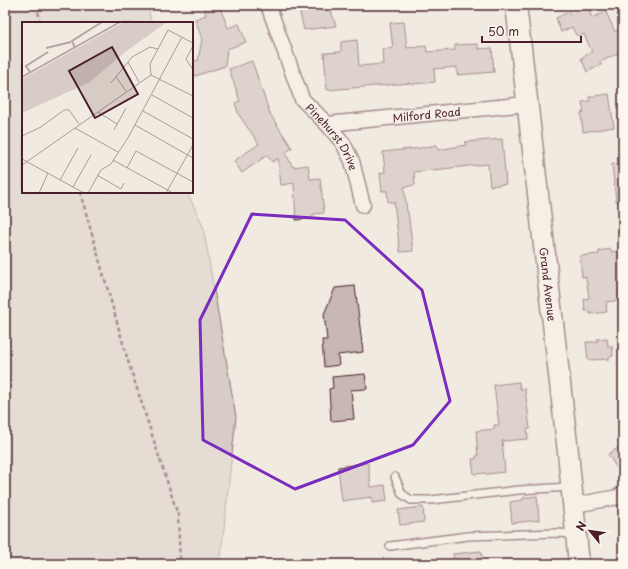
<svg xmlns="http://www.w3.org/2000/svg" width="628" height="569" font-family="'Playpen Sans',sans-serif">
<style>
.green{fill:#d8ccc6;stroke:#917678}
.building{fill:#c8b8b3;stroke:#4a1f2b}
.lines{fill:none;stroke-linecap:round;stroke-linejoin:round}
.lane-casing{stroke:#4a1f2b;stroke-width:10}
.street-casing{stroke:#4a1f2b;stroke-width:17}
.secondary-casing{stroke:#4a1f2b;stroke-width:23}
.path{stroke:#4a1f2b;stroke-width:2.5;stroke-dasharray:4 3;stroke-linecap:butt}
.lane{stroke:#fbf7ec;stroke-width:7}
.street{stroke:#fbf7ec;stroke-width:14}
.secondary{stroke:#fbf7ec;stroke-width:20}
.marked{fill:none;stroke:#7b2cbf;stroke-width:3;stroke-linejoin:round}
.labels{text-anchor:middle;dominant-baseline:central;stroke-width:3;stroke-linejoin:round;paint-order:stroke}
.street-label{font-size:11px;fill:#4a1f2b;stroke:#fbf7ec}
.inset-river{fill:none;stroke:#b8a4a2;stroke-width:2}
.inset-road{fill:none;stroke:#ae9998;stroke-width:1}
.view{fill:#4a1f2b;fill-opacity:0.15;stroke:#4a1f2b;stroke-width:2}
.inset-edge{fill:none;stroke:#4a1f2b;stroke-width:2}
</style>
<rect width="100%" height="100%" fill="#f0eae0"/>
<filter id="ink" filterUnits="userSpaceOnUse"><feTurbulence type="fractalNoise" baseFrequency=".025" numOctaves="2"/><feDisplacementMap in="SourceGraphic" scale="8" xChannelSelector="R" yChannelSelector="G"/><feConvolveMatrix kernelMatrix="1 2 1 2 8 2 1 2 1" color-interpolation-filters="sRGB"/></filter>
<g filter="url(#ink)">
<!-- green -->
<path class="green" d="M5 5H148L151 23H23V192H187L203 226 236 417 220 564H5Z"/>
<!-- building -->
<g class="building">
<path d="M203 5H219L228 28 239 24 246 42 227 49 225 66 195 76 192 69V60L198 61 202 39 195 19 206 15Z"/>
<path d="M298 5H329L336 26 304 30Z"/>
<path d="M588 7 592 18 606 12 615 32 619 30 623 40V51L600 62 601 65 587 72 581 58 592 52 584 34 580 36 576 35 572 27 561 32 556 18 569 12 570 15Z"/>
<path d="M404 22 407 48 426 46 427 52 455 50V45L478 44V49L492 48 494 72 457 75V67L434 69 435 82 412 84 411 83 327 90 324 53 341 52V42L357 40 359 66 383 64 382 49 393 48 390 23Z"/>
<path d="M252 61 270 114 292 148 285 153 293 167 308 165 310 179 320 178 324 213 313 214V218L296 220 294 183 281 185 278 158 272 162 267 155 242 173 234 161 259 144 239 115 235 103 240 101 229 69Z"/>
<path d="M609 94 614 127 583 132 581 113 584 112 582 102 590 101 589 97Z"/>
<path d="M502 139 506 184 490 186 488 164 414 172 415 185 404 187 407 212H408L413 251 400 252 394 202H388L387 191H382L380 173 385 172 383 152 420 148 437 145 438 150 466 145 465 142Z"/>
<path d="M623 163V201H616L612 164Z"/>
<path d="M611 249V252L623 250V271L620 272 623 300 606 302 607 312 590 314V311H585L584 299 589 298 586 277H582L580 256 599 254V251Z"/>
<path d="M355 286 363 352 338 355 339 365 324 367 322 340H327L324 314 335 288Z"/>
<path d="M607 338 608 346H612L613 356 609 357V359L588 360 586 342H597V339Z"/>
<path d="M365 374 367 389 351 390 354 419 331 421 329 389 333 388 332 377Z"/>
<path d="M519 382 520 389H525L530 429H527L528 439 502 441 505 472 486 474 485 473 474 474 472 459H476V456H478L476 431 494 429V425H499L494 385Z"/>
<path d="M623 445V478L608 454Z"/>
<path d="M368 463 371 487 385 485 387 501 372 503V497L342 501 338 467Z"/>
<path d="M537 496 539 520 512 523 510 502 523 500V498Z"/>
<path d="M423 507 424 522 400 525 398 510Z"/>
<path d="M481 551 483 564H454L453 554Z"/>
</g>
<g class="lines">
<defs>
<g id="lane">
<path d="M395 477 402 494 411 500H431L519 490 570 487"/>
<path d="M390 546 468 536 557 533 574 534"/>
</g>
<g id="street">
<path id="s1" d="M268 5 302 99 327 124 343 143 352 161 363 205"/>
<path id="s2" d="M327 124 527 104"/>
<path d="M574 507 575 505 618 497 623 493"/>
</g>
<g id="secondary">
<path id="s3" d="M516 5 568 452 579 564"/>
</g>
</defs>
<!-- lane casing -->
<use href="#lane" class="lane-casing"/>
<!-- street casing -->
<use href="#street" class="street-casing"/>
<!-- secondary casing -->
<use href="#secondary" class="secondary-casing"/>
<!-- path -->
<g class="path">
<path d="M37 5 40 23"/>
<path d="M80 192 128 361 178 515 180 564"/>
</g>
<!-- lane -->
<use href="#lane" class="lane"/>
<!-- street -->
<use href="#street" class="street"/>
<!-- secondary -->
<use href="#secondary" class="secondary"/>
</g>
</g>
<!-- marked area -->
<path d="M0 0H628V569H0ZM252 214 345 220 422 290 450 401 413 445 295 489 203 440 200 320Z" fill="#f0eae0" fill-opacity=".55" fill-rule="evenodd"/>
<path class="marked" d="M252 214 345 220 422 290 450 401 413 445 295 489 203 440 200 320Z"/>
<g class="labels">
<!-- street labels -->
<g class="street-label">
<text stroke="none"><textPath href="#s2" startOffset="100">Milford Road</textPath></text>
<text stroke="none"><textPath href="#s1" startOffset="149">Pinehurst Drive</textPath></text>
<text stroke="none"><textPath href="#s3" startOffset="281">Grand Avenue</textPath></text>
</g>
</g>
<!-- overview -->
<g transform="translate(22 22)">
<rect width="171" height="171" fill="#f0eae0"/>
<path d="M102 0H145L103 30 68 60 0 91V57Z" fill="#d8ccc6"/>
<path class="inset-river" d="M24 26 49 20M53 26 50 19 80 0M8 50 4 44 26 30M0 55 98 0"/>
<path class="inset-road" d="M171 24 164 37 171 48M106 40 117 60M129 53 128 42 146 8 171 21M129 53 171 74M94 55 104 69M89 61 110 35 128 25 136 27M130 73 171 96M121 89 171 117M76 90 95 102M113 103 171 136M53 106 96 130M92 108 104 86M0 114 19 105 42 88H47L57 102M0 137 62 171M91 138 151 171M0 143 129 53M105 146 114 129 171 160M75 153 99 167 102 161M38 158 56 126M51 165 69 133M17 171 26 151M66 171 79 148 89 142 107 114 160 15M144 171 171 123"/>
<path class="view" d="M90 25 116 72 73 96 47 49Z"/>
<rect width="171" height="171" class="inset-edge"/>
</g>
<!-- margin -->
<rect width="628" height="569" fill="none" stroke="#fbf7ec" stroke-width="20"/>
<rect x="10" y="10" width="608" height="549" fill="none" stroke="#4a1f2b" stroke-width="1.5" filter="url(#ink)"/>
<!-- north arrow -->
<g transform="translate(590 531) rotate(299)" stroke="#fbf7ec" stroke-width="3" paint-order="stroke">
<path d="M0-3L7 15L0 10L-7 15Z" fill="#4a1f2b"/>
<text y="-6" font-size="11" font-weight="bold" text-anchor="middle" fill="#4a1f2b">N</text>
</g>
<!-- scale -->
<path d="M482 36v6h99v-6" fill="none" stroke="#4a1f2b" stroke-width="2"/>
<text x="488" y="36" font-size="12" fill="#4a1f2b" stroke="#fbf7ec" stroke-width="3" paint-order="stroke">50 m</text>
</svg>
